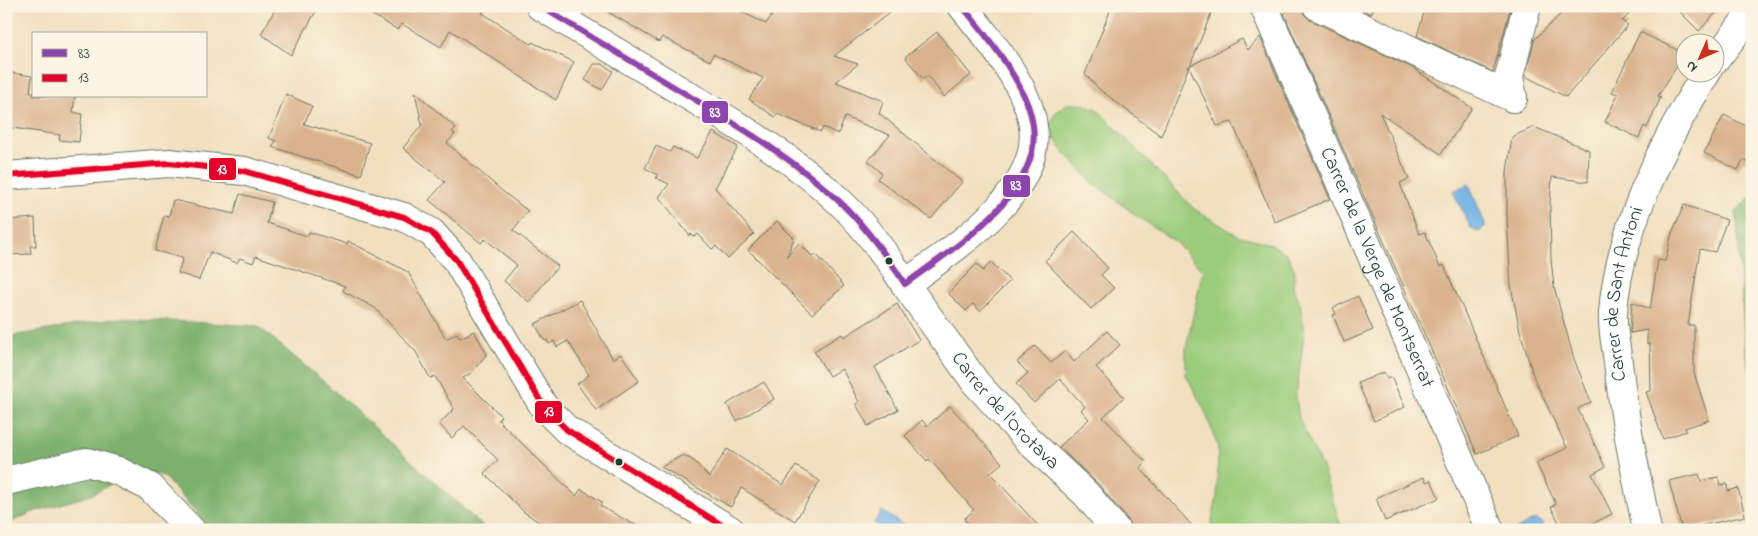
<svg xmlns="http://www.w3.org/2000/svg" width="1758" height="536" font-family="'Indie Flower',sans-serif">
<style>
.green{fill:#9bcc7c;stroke:#5d8458}
.forest{fill:#7cb06c;stroke:#4e7650}
.water{fill:#70b0e4;stroke:#48768c}
.building{fill:#dab28e}
.lines{fill:none;stroke-linecap:round;stroke-linejoin:round}
.minor-casing{stroke:#697665;stroke-width:30}
.minor{stroke:#fff;stroke-width:28}
.bus-1-casing{stroke:#fcf5e5;stroke-width:10}
.bus-2-casing{stroke:#fcf5e5;stroke-width:10}
.bus-1{stroke:#8e44ad;stroke-width:6}
.bus-2{stroke:#e4002b;stroke-width:6}
.bus-dot{fill:#1f3d34;stroke:#fcf5e5;stroke-width:2}
.labels{text-anchor:middle;dominant-baseline:central;stroke-width:4;stroke-linejoin:round;paint-order:stroke}
.street-label{font-size:20px;fill:#1f3d34;stroke:#fcf5e5}
.line-badge{stroke:#fcf5e5;stroke-width:2}
.badge-label{font-size:14px;text-anchor:middle;font-weight:bold;fill:#fff}
</style>
<rect width="100%" height="100%" fill="#fcf5e5"/>
<filter id="ink" filterUnits="userSpaceOnUse"><feTurbulence type="fractalNoise" baseFrequency=".02" numOctaves="2"/><feDisplacementMap in="SourceGraphic" scale="10" xChannelSelector="R" yChannelSelector="G"/><feConvolveMatrix kernelMatrix="1 2 1 2 8 2 1 2 1" color-interpolation-filters="sRGB"/></filter>
<filter id="wash" filterUnits="userSpaceOnUse"><feTurbulence type="fractalNoise" baseFrequency=".0096" numOctaves="4" result="noise"/><feDisplacementMap in="SourceGraphic" scale="20" xChannelSelector="R" yChannelSelector="G"/><feGaussianBlur stdDeviation="1.12" result="paint"/><feColorMatrix in="noise" values="0 0 0 0 0 0 0 0 0 0 0 0 0 0 0 0 0 1.4 0 .05"/><feComposite in="paint" operator="in"/></filter>
<g filter="url(#wash)">
<rect width="100%" height="100%" fill="#f2dfbf"/>
<!-- green -->
<path class="green" d="M1067 104H1082L1097 109 1194 209 1237 235 1271 244 1287 254 1295 271 1293 287 1300 302 1304 334 1296 397 1299 419 1323 470 1342 530H1210L1217 497 1218 447 1205 411 1186 375V348L1203 270 1173 240 1137 216 1091 181 1059 146 1050 129 1054 114Z"/>
<!-- forest -->
<g class="forest">
<path d="M1752 195V382L1745 347 1736 211Z"/>
<path d="M118 318 258 326 330 387 487 530H207L197 513 163 476 145 471 129 474 91 495 30 513 6 525V337Z"/>
</g>
<!-- water -->
<g class="water">
<path d="M1469 184 1485 224V227L1479 232 1470 227 1453 191Z"/>
<path d="M882 511 906 527 905 530H884L874 523Z"/>
<path d="M1535 519 1543 523 1541 530H1515Z"/>
</g>
<g id="blocks">
<!-- building -->
<g class="building">
<path d="M277 6H319L291 55 261 34Z"/>
<path d="M357 6H486L482 13 531 44 532 42 574 62 556 100 450 30 441 47 402 24 398 30Z"/>
<path d="M598 6H730L766 24 778 6H898L834 56 858 64 836 82 883 101 879 113 962 182 931 219 878 179 882 173 868 161 890 135 845 117 838 134 823 127 821 132 777 114 775 117 749 99 763 78 713 54 710 61 662 37 659 42Z"/>
<path d="M1112 6H1214L1190 66 1242 39 1248 50 1260 37 1330 199 1275 222 1232 122 1217 126 1189 66 1161 136 1099 89 1085 74Z"/>
<path d="M1292 6H1302L1304 14 1310 20 1413 68 1472 108 1441 154 1380 113 1409 179 1400 183 1419 234 1425 232 1440 267 1444 265 1518 436 1477 454 1284 14Z"/>
<path d="M1354 6H1375L1371 14Z"/>
<path d="M1426 6H1511L1493 72 1417 36Z"/>
<path d="M1569 6H1637L1622 21 1628 25 1566 97 1525 76 1535 39Z"/>
<path d="M1674 6H1722L1699 31Z"/>
<path d="M937 32 971 75 944 97 928 76 923 79 905 57Z"/>
<path d="M1640 32 1681 52V60L1658 96 1661 97 1647 128 1644 126 1639 138 1605 122 1618 94 1612 92Z"/>
<path d="M594 64H602L613 71 602 90 585 80Z"/>
<path d="M6 72 32 76 30 92H34L33 96H75L73 112 82 114 79 142 59 140 60 135 6 127Z"/>
<path d="M415 92 456 128 452 132 455 134 447 143 502 191 528 211 513 230 558 266 529 302 504 281 517 265 485 239 481 243 429 200 445 182 403 148 422 125Z"/>
<path d="M286 94 312 106 304 124 370 143 361 175 272 147 276 141 269 138Z"/>
<path d="M1724 115 1752 129V164L1743 160 1738 170 1704 153Z"/>
<path d="M1534 127 1589 150 1588 182 1552 177 1550 203 1551 259 1554 287 1574 359 1591 402 1578 409 1605 467 1592 474 1612 514 1579 530H1563L1551 507 1556 504 1536 463 1567 448 1534 378 1520 331 1511 286 1507 219V172L1512 137Z"/>
<path d="M713 132 738 147 715 188 754 234 728 259 716 246 712 249 698 234 694 237 691 234 690 236 659 197 669 184 656 178 658 175 645 168 656 146 670 152 673 147 697 158Z"/>
<path d="M240 194 272 202 267 223 307 236 309 232 347 244 348 241 408 272 446 339 457 333 460 338 474 331 487 354 471 373 463 378 501 416 498 420 576 496 581 489 602 502 600 506 644 530H551L524 512 484 473 498 460 464 426 452 438 439 424 454 409 435 376 430 378 416 352 375 308 343 291 345 286 256 256 253 263 240 258 237 263 210 252 199 280 178 273 183 258 155 251 164 215 169 216 173 200 234 214Z"/>
<path d="M1684 205 1727 220 1715 252 1700 249 1688 325H1694V373L1709 420 1685 428 1686 431 1663 439 1646 392 1651 391 1650 344H1647V330L1630 333 1632 302 1650 309 1658 260 1665 261 1672 233Z"/>
<path d="M35 218 36 246H30L31 254 6 255V220Z"/>
<path d="M777 221 794 238 787 257 799 243 813 257 816 254 844 286 812 314 748 250Z"/>
<path d="M1074 232 1108 268 1101 275 1114 288 1091 309 1045 261Z"/>
<path d="M991 262 1010 281 980 311 973 304 966 311 948 293 977 264 983 271Z"/>
<path d="M1358 296 1373 330 1344 342 1333 315 1336 314 1333 308Z"/>
<path d="M580 300 613 359 621 354 639 381 596 410 577 384 589 375 568 341 557 347 554 341 549 344 547 340 545 341 535 324Z"/>
<path d="M897 304 919 340 875 367 898 410 868 426 856 404 859 402 842 369 829 376 814 351 842 334 844 337Z"/>
<path d="M1107 331 1120 345 1096 367 1124 397 1103 417 1146 462 1140 468 1196 530H1131L1128 520 1098 484 1059 447 1089 419 1081 410 1085 407 1060 379 1034 403 1016 384 1028 373 1017 362 1035 346 1051 363 1065 351 1074 362Z"/>
<path d="M1384 372 1387 379 1391 377 1405 407 1374 421 1358 383Z"/>
<path d="M764 382 774 399 737 421 727 404Z"/>
<path d="M950 406 1002 463 990 473 1042 530H974L964 519 974 510 929 459 927 461 905 436 922 420 927 426Z"/>
<path d="M727 449 783 485 796 466 820 481 795 521 741 488 731 507 661 467 683 455 694 461 709 477Z"/>
<path d="M1699 474 1701 481 1718 477 1720 485 1727 484 1728 491 1738 488 1745 516 1682 530 1669 481Z"/>
<path d="M1424 477 1426 482 1431 480 1439 498 1385 521 1376 498Z"/>
</g>
</g>
</g>
<g filter="url(#ink)">
<use href="#blocks" fill-opacity="0" stroke="#697665" stroke-width="1"/>
<g class="lines">
<defs>
<g id="minor">
<path d="M540 6C590 36 640 66 689 96 742 128 797 161 841 203 866 227 886 255 905 284 951 250 1043 193 1033 126 1028 85 988 38 962 6"/>
<path id="s1" d="M1264 6 1490 530"/>
<path d="M1317 6 1513 98"/>
<path d="M1716 59 1752 12"/>
<path d="M1513 98 1509 77 1527 6"/>
<path d="M6 176 169 163 244 171 404 217 432 233 457 261 544 407 567 430 730 530"/>
<path id="s2" d="M905 284 976 383 1027 439 1086 494 1116 530"/>
<path d="M6 481 87 462 118 471 150 487 191 530"/>
<path id="s3" d="M1647 530C1636 474 1624 419 1618 362 1616 346 1612 329 1613 313 1618 234 1664 139 1707 72"/>
</g>
</defs>
<!-- minor casing -->
<use href="#minor" class="minor-casing"/>
<!-- minor -->
<use href="#minor" class="minor"/>
<defs>
<path id="bus-1" d="M540 6C590 36 640 66 689 96 742 128 797 161 841 203 866 227 886 255 905 284 951 250 1043 193 1033 126 1028 85 988 38 962 6"/>
<path id="bus-2" d="M6 176 169 163 244 171 404 217 432 233 457 261 544 407 567 430 730 530"/>
</defs>
<!-- bus-1 casing -->
<use href="#bus-1" class="bus-1-casing"/>
<!-- bus-2 casing -->
<use href="#bus-2" class="bus-2-casing"/>
<!-- bus-1 -->
<use href="#bus-1" class="bus-1"/>
<!-- bus-2 -->
<use href="#bus-2" class="bus-2"/>
</g>
</g>
<!-- markers -->
<g class="bus-dot">
<circle cx="889" cy="261" r="4.5"/>
<circle cx="619" cy="462" r="4.5"/>
</g>
<g class="labels">
<!-- street labels -->
<g class="street-label">
<text stroke="none"><textPath href="#s1" startOffset="285">Carrer de la Verge de Montserrat</textPath></text>
<text stroke="none"><textPath href="#s3" startOffset="240">Carrer de Sant Antoni</textPath></text>
<text stroke="none"><textPath href="#s2" startOffset="162">Carrer de l'Orotava</textPath></text>
</g>
</g>
<g class="line-badge">
<rect x="701" y="100" width="28" height="24" rx="5" fill="#8e44ad"/>
<rect x="208" y="157" width="29" height="24" rx="5" fill="#e4002b"/>
<rect x="1002" y="174" width="29" height="24" rx="5" fill="#8e44ad"/>
<rect x="534" y="400" width="29" height="24" rx="5" fill="#e4002b"/>
</g>
<g class="badge-label">
<text x="715" y="117">83</text>
<text x="222" y="174">13</text>
<text x="1016" y="190">83</text>
<text x="549" y="416">13</text>
</g>
<!-- margin -->
<rect width="1758" height="536" fill="none" stroke="#fcf5e5" stroke-width="25"/>
<!-- legend -->
<rect x="32" y="32" width="175" height="65" fill="#fcf5e5" stroke="#a4ab9e"/>
<rect x="42" y="49" width="25" height="8" fill="#8e44ad" stroke="#a4ab9e"/>
<text x="78" y="58" font-size="15" fill="#1f3d34">83</text>
<rect x="42" y="74" width="25" height="8" fill="#e4002b" stroke="#a4ab9e"/>
<text x="78" y="82" font-size="15" fill="#1f3d34">13</text>
<!-- north arrow -->
<g transform="translate(1700 58) rotate(225)"><circle r="24" fill="#fcf5e5" stroke="#a4ab9e"/>
<path d="M0-4L9 19L0 12L-9 19Z" fill="#c8321e"/>
<text y="-8" font-size="14" font-weight="bold" text-anchor="middle" fill="#1f3d34">N</text>
</g>
</svg>
